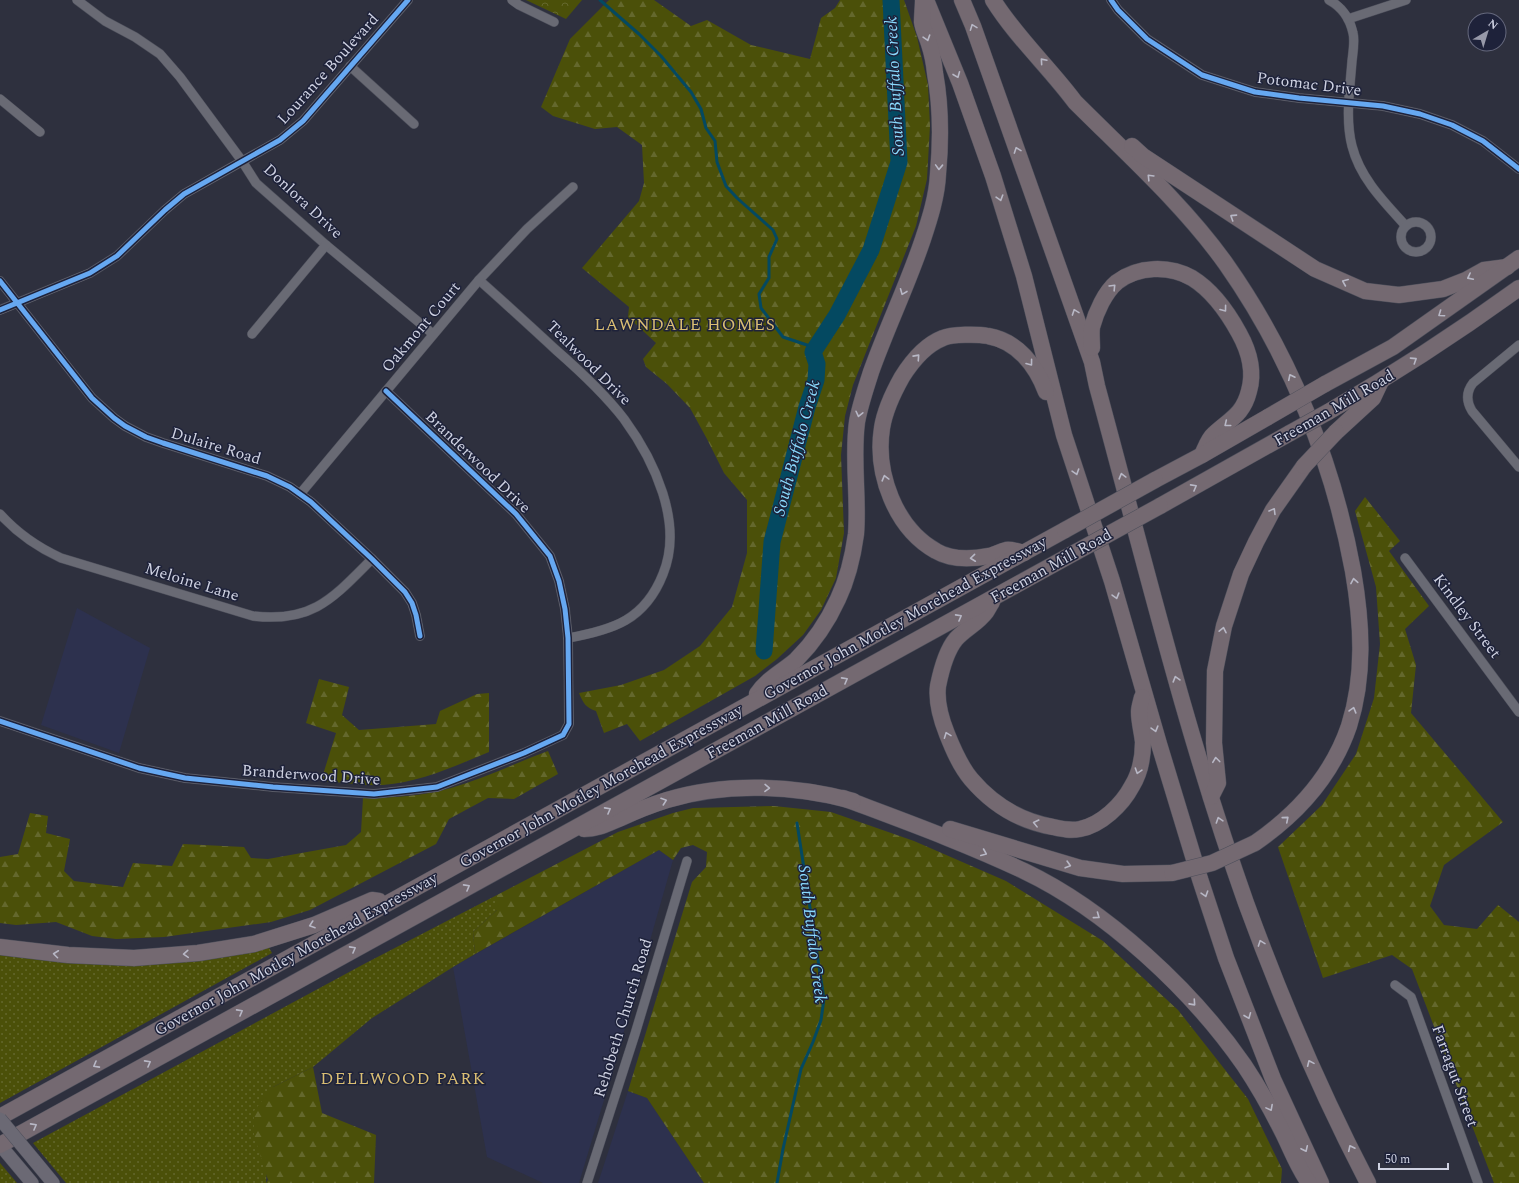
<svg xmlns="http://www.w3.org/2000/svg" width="1519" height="1183" font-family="Spectral,serif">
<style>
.built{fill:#2d314e}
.grass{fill:url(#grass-dots)}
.forest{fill:url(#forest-firs)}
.park{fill:url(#park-crowns)}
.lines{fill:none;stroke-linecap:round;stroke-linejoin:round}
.stream{stroke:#044961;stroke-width:3}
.river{stroke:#044961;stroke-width:17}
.street-casing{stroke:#4c4e5a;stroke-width:10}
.secondary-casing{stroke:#4c4e5a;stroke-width:14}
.highway-casing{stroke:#4c4e5a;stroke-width:17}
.street{stroke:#696a74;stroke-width:9}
.secondary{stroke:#6b6974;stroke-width:13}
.highway{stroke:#746971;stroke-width:16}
.secondary-bridge-casing{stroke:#4c4e5a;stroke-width:14;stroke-linecap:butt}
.highway-bridge-casing{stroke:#4c4e5a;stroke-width:17;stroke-linecap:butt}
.secondary-bridge{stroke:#6b6974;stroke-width:13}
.highway-bridge{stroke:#746971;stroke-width:16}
.cycleway-casing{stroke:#1e223a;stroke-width:8}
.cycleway{stroke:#66a8f1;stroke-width:5}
.oneway{stroke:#b8b8c6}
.labels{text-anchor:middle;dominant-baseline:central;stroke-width:3;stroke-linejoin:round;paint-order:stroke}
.street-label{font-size:16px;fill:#cfd2e2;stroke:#1e223a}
.water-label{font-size:17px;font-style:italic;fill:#89dafe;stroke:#1e223a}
.neighbourhood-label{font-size:17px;letter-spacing:1px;fill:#dabe73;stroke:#1e223a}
</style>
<defs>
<pattern id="grass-dots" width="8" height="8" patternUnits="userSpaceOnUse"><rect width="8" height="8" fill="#4b5009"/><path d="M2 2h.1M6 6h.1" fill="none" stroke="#64682d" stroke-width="1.8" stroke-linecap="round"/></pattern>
<pattern id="forest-firs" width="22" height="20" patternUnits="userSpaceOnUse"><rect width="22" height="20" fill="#4b5009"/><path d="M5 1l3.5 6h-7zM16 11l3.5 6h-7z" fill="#64682d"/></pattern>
<pattern id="park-crowns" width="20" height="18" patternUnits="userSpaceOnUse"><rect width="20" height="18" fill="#4b5009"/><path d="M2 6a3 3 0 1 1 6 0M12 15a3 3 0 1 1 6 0" fill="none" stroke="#64682d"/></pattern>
</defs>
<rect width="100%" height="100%" fill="#2e303e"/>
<!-- built -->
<g class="built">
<path d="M77 608 150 648 119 753 41 725Z"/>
<path d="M659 850 673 860 613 1070 579 1183H543L487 1157 453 967Z"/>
<path d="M628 1091 647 1098 704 1183H598Z"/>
</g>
<!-- grass -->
<g class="grass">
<path d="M497 895V910L473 932 475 954 453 967 372 1018 313 1067 273 1087 266 1183H66L33 1143 364 964Z"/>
<path d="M268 946 272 953 0 1103V952L99 962Z"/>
<path d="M0 1163 17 1183H0Z"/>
</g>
<!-- forest -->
<g class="forest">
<path d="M609 0H654L691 26 707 20 751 45 810 59 821 18 835 8 840 0H904L917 37 928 85 930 126 927 179 916 226 853 385 845 416 841 455 844 533 836 578 821 610 803 635 777 659 755 676 640 741 627 724 604 733 596 711C586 708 583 703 579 693L621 685 664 670 700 646 732 607 747 553V500L724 473 707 439 690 408 667 384 646 367 643 359 656 343 628 317 629 307 582 268 639 201 644 183 642 145 617 127 595 129 553 116 541 107 570 39Z"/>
<path d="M1365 497 1400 541 1389 551 1429 606 1405 629 1416 665 1411 713 1503 822 1444 865 1430 906 1444 925 1477 929 1498 905 1519 922V1183H1494L1412 969 1392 955 1323 978 1278 847 1322 805 1356 754 1374 698 1380 644 1376 587 1355 511Z"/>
<path d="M319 679 349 687 342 715 359 730 436 724 440 711 477 694 489 693V752C455 766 421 782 383 785 364 786 341 782 321 781L336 733 306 723Z"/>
<path d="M548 751 558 774 514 799 488 798 449 819 436 844 310 910 271 922 164 937 116 939 92 936 56 922 16 925 0 923V857L18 854 30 813 48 816 46 833 70 839 64 871 74 881 123 887 133 863 172 866 183 844 244 847 251 858 268 859 346 845 361 832 363 798C393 798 422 796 451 788 484 778 516 763 548 751Z"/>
<path d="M774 806 831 812 914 841 1006 881 1103 941 1178 1010 1248 1099 1282 1169 1281 1183H704L647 1098 628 1091 692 882 706 867 707 852 693 845 681 848 673 860 659 850 475 954 473 932 497 910V895L618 832 673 813 693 808Z"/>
<path d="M313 1067 322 1113 376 1135 374 1183H266L268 1180 254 1135V1111L273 1087Z"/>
</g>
<!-- park -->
<path class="park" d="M526 0H582L566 19Z"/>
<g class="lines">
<!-- stream -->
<g class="stream">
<path d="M600 0 639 34 661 56 691 92 701 109 706 128 715 141 717 162 726 186 737 198 773 230 777 239 769 257V278L759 294 761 308 783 337 807 345 812 349 813 352"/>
<path d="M777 1183 783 1149 801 1069 813 1042 821 1020 824 999 797 823"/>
</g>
<!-- river -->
<path class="river" d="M764 651 772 542 807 407 816 380 817 364 813 352 837 315 871 250 899 162 891 0"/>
<defs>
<g id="street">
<path d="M77 0 105 21 135 37 160 54 180 77 242 161 256 183 326 245 433 334"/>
<path d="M512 0 519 5 554 22"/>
<path d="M1111 0 1118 10 1147 39 1202 75 1255 92 1299 98 1383 106 1420 114 1452 125 1483 141 1519 169"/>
<path d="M1329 0C1342 7 1350 19 1353 33 1355 41 1353 52 1352 61 1350 88 1345 119 1352 146 1360 178 1384 202 1406 226"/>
<path d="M1348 19 1406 0"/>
<path d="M350 66 414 124"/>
<path d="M0 99 40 132"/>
<circle cx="1416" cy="237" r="15"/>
<path d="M479 280C505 303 530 326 556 350 580 371 604 393 624 419 654 460 684 523 663 574 645 620 613 630 568 638"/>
<path d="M0 281 92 398 114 418 125 426 146 437 163 443 267 476 290 487 311 502 372 559 405 592 412 603 416 615 420 636"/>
<path d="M0 310 90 273 117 256 165 210 184 194 280 140 303 121 408 0"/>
<path d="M252 334 326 245"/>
<path d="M1519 345 1473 383C1466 392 1466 401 1472 411L1519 467"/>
<path d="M300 494 479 280 527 229 573 187"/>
<path d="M0 514C18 534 37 547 61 558L253 616C313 623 333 598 372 559"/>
<path d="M1405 558 1519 712"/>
<path d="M0 721 139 768 185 778 273 787 374 794 437 787 524 753 563 735 569 724 568 638 565 609 559 581 550 556 516 514 386 391"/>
<path d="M1395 985 1411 997 1478 1183"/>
<path d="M587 1183 635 1034 687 861"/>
</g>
<g id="secondary">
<path d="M0 1145 32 1183"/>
<path d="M34 1160 53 1183"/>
</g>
<g id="highway">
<path d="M926 0 960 83 993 176 1024 276 1064 435 1112 581 1159 744 1200 879 1226 958 1273 1079 1321 1183"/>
<path d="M962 0 973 26 1092 362 1097 386C1144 559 1186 734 1246 903 1281 999 1321 1093 1368 1183"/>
<path d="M993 0C1016 37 1049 67 1075 102 1125 152 1185 206 1226 264 1290 355 1333 462 1353 571 1362 623 1365 676 1349 726 1332 776 1297 814 1255 843"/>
<path d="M1132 146 1143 156 1315 269 1365 291 1399 295 1443 289 1466 280 1484 270 1507 267"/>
<path d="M1092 348C1092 341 1091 333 1092 327 1096 312 1105 292 1117 282 1138 266 1169 265 1192 278 1213 291 1227 311 1239 333 1249 351 1255 370 1249 391 1243 415 1230 419 1214 434 1208 439 1205 449 1202 455"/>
<path d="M1325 384 1393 347 1519 258"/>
<path d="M1328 412C1394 374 1457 333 1519 288"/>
<path d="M1336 432 1373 398 1381 381"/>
<path d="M1155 480 1202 455 1268 417"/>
<path d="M1160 506 1290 433"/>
<path d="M1024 553C1019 552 1012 549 1006 550 1001 551 995 555 989 556 973 559 951 560 936 551 895 528 875 473 882 428 885 409 893 393 902 377 912 361 925 345 943 338 952 334 978 334 988 336 1017 341 1036 365 1046 392"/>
<path d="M992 602C990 605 988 609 986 612 978 623 965 629 956 639 946 651 941 671 938 686 936 702 941 719 947 734 953 749 960 766 971 779 993 805 1019 821 1053 827 1062 829 1070 831 1080 829 1101 825 1122 805 1132 786 1140 773 1143 757 1143 742 1142 732 1139 722 1139 712 1139 707 1141 702 1142 697"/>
<path d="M757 694C767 679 782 672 796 660 813 643 828 621 838 599 848 578 853 556 856 534 859 497 852 459 857 422 860 405 866 388 871 372 887 327 908 284 923 239 930 218 937 196 938 174 941 141 941 106 935 73 934 63 932 53 929 44 927 37 923 30 922 22 922 15 923 7 923 0"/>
<path d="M1211 797 1218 783 1214 743 1215 671 1224 626 1241 574 1256 542 1273 510 1304 466"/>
<path d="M843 798C904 821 965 843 1024 871 1106 910 1192 990 1244 1065 1258 1086 1271 1109 1283 1133 1291 1149 1298 1168 1309 1183"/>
<path d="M584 829C598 829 609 823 621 818 636 811 651 805 667 800 726 782 794 785 853 801"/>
<path d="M950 829 1080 868 1123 874 1172 873"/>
<path d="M0 947 68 955 134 958 198 953 254 944 314 925 372 900 379 901"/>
<path d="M0 1117 1065 530"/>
<path d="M0 1145 1076 552"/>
</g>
</defs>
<!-- street casing -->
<use href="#street" class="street-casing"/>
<!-- secondary casing -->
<use href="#secondary" class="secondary-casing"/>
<!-- highway casing -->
<use href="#highway" class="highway-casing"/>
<!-- street -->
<use href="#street" class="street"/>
<!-- secondary -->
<use href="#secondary" class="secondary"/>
<!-- highway -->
<use href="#highway" class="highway"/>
<defs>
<path id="secondary-bridge" d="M0 1119 34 1160"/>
<g id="highway-bridge">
<path d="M1268 417 1325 384"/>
<path d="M1290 433 1328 412"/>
<path d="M1304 466 1336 432"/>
<path d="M1065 530 1155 480"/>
<path d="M1076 552 1160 506"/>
<path d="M1172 873 1212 863 1255 843"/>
</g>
</defs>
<!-- secondary-bridge casing -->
<use href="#secondary-bridge" class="secondary-bridge-casing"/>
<!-- highway-bridge casing -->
<use href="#highway-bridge" class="highway-bridge-casing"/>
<!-- secondary-bridge -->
<use href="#secondary-bridge" class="secondary-bridge"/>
<!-- highway-bridge -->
<use href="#highway-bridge" class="highway-bridge"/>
<defs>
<g id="cycleway">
<path d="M1111 0 1118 10 1147 39 1202 75 1255 92 1299 98 1383 106 1420 114 1452 125 1483 141 1519 169"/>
<path d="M0 281 92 398 114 418 125 426 146 437 163 443 267 476 290 487 311 502 372 559 405 592 412 603 416 615 420 636"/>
<path d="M0 310 90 273 117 256 165 210 184 194 280 140 303 121 408 0"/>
<path d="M0 721 139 768 185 778 273 787 374 794 437 787 524 753 563 735 569 724 568 638 565 609 559 581 550 556 516 514 386 391"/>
</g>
</defs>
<!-- cycleway casing -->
<use href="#cycleway" class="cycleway-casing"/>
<!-- cycleway -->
<use href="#cycleway" class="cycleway"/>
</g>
<!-- one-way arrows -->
<defs><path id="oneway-chevron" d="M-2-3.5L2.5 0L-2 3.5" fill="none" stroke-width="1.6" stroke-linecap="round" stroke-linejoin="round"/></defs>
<g class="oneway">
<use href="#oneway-chevron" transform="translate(973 27) rotate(-111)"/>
<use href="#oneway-chevron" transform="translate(927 38) rotate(72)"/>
<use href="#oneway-chevron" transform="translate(1043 61) rotate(-131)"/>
<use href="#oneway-chevron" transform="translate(957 75) rotate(68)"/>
<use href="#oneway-chevron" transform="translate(1017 150) rotate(-110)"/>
<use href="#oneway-chevron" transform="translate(939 167) rotate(92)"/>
<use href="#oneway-chevron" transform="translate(1150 177) rotate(-134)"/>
<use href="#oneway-chevron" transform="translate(1000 198) rotate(73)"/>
<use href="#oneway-chevron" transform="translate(1233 217) rotate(-147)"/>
<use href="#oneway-chevron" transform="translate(1470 277) rotate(153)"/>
<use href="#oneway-chevron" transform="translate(1345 282) rotate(-157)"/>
<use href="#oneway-chevron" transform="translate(1113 287) rotate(-46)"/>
<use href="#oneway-chevron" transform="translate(903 292) rotate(112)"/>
<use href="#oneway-chevron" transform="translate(1224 309) rotate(53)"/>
<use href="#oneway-chevron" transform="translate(1075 312) rotate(-110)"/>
<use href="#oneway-chevron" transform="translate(1441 314) rotate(145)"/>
<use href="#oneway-chevron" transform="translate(917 357) rotate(-48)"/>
<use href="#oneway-chevron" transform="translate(1414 360) rotate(-33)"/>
<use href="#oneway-chevron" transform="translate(1030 363) rotate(53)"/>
<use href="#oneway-chevron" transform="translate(1291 377) rotate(-116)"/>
<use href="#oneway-chevron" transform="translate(859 414) rotate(103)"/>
<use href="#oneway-chevron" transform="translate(1227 424) rotate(141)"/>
<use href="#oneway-chevron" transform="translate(1076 472) rotate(72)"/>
<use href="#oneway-chevron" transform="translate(1122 476) rotate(-105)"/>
<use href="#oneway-chevron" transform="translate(885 478) rotate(-105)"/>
<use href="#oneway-chevron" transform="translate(1194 487) rotate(-29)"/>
<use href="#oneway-chevron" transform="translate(1273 511) rotate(-59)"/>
<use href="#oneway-chevron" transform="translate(973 558) rotate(174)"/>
<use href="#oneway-chevron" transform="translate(1354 581) rotate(-100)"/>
<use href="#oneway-chevron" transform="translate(1116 596) rotate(74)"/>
<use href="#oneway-chevron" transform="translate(959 617) rotate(-29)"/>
<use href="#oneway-chevron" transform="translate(1223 630) rotate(-78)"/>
<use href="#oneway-chevron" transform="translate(1176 679) rotate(-106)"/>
<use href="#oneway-chevron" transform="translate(845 680) rotate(-29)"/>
<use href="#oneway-chevron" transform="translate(1353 710) rotate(-74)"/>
<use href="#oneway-chevron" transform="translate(1155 729) rotate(74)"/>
<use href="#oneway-chevron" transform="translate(947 735) rotate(-111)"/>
<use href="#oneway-chevron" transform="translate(1216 760) rotate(-97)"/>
<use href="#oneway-chevron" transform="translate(1138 771) rotate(108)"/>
<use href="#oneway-chevron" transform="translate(767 788) rotate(1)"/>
<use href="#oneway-chevron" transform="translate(664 801) rotate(-19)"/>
<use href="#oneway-chevron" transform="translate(608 810) rotate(-29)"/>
<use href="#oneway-chevron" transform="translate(1286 819) rotate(-41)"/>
<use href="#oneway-chevron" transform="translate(1219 820) rotate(-108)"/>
<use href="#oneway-chevron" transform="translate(1036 823) rotate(-166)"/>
<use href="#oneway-chevron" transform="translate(984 853) rotate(23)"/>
<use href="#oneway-chevron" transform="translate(1068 865) rotate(16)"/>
<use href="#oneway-chevron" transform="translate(467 887) rotate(-29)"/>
<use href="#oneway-chevron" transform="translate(1205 894) rotate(72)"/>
<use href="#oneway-chevron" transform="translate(1097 916) rotate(36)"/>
<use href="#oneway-chevron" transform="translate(312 925) rotate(161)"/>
<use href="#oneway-chevron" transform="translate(1261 943) rotate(-110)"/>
<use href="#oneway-chevron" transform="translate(353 949) rotate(-29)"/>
<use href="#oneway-chevron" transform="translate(56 954) rotate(-173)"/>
<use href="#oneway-chevron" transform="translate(186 954) rotate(176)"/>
<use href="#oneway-chevron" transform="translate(1193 1003) rotate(48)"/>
<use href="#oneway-chevron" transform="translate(240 1012) rotate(-29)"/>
<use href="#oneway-chevron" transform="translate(1248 1016) rotate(68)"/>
<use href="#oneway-chevron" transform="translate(148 1063) rotate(-29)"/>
<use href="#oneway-chevron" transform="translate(1310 1063) rotate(-114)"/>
<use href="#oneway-chevron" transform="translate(96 1065) rotate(151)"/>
<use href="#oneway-chevron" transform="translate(1270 1108) rotate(62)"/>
<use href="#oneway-chevron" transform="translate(34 1126) rotate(-29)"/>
<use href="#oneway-chevron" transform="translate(1351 1148) rotate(-116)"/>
<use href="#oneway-chevron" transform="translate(1305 1149) rotate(65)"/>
</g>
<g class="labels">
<!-- street labels -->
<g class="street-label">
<text transform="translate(328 69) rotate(-48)">Lourance Boulevard</text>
<text transform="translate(1309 84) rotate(7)">Potomac Drive</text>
<text transform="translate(303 201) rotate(43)">Donlora Drive</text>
<text transform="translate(421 327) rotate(-50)">Oakmont Court</text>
<text transform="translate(589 363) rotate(45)">Tealwood Drive</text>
<text transform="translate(1334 408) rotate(-30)">Freeman Mill Road</text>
<text transform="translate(216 446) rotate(17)">Dulaire Road</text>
<text transform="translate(478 462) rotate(44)">Branderwood Drive</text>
<text transform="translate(1051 566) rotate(-29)">Freeman Mill Road</text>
<text transform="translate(192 582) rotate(17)">Meloine Lane</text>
<text transform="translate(1467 616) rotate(53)">Kindley Street</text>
<text transform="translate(905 618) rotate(-29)">Governor John Motley Morehead Expressway</text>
<text transform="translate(767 722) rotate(-29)">Freeman Mill Road</text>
<text transform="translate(311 775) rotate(4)">Branderwood Drive</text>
<text transform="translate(601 786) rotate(-29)">Governor John Motley Morehead Expressway</text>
<text transform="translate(296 954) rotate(-29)">Governor John Motley Morehead Expressway</text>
<text transform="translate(623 1018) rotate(-73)">Rehobeth Church Road</text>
<text transform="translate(1455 1076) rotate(70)">Farragut Street</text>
</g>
<!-- water labels -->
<g class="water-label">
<text transform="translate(895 86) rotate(-93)">South Buffalo Creek</text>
<text transform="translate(797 448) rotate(-75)">South Buffalo Creek</text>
<text transform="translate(812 934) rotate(83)">South Buffalo Creek</text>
</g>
<!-- neighbourhood labels -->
<g class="neighbourhood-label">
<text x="685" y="325">LAWNDALE HOMES</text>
<text x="403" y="1079">DELLWOOD PARK</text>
</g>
</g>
<!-- north arrow -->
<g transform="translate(1487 32) rotate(38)"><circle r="19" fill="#1e223a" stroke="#65687d"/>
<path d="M0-3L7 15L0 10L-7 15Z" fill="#9799a9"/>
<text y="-6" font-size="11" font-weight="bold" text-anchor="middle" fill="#cfd2e2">N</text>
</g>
<!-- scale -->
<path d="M1379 1163v6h69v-6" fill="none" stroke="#cfd2e2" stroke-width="2"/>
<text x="1385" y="1163" font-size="12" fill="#cfd2e2" stroke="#1e223a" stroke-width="3" paint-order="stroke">50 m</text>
</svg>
